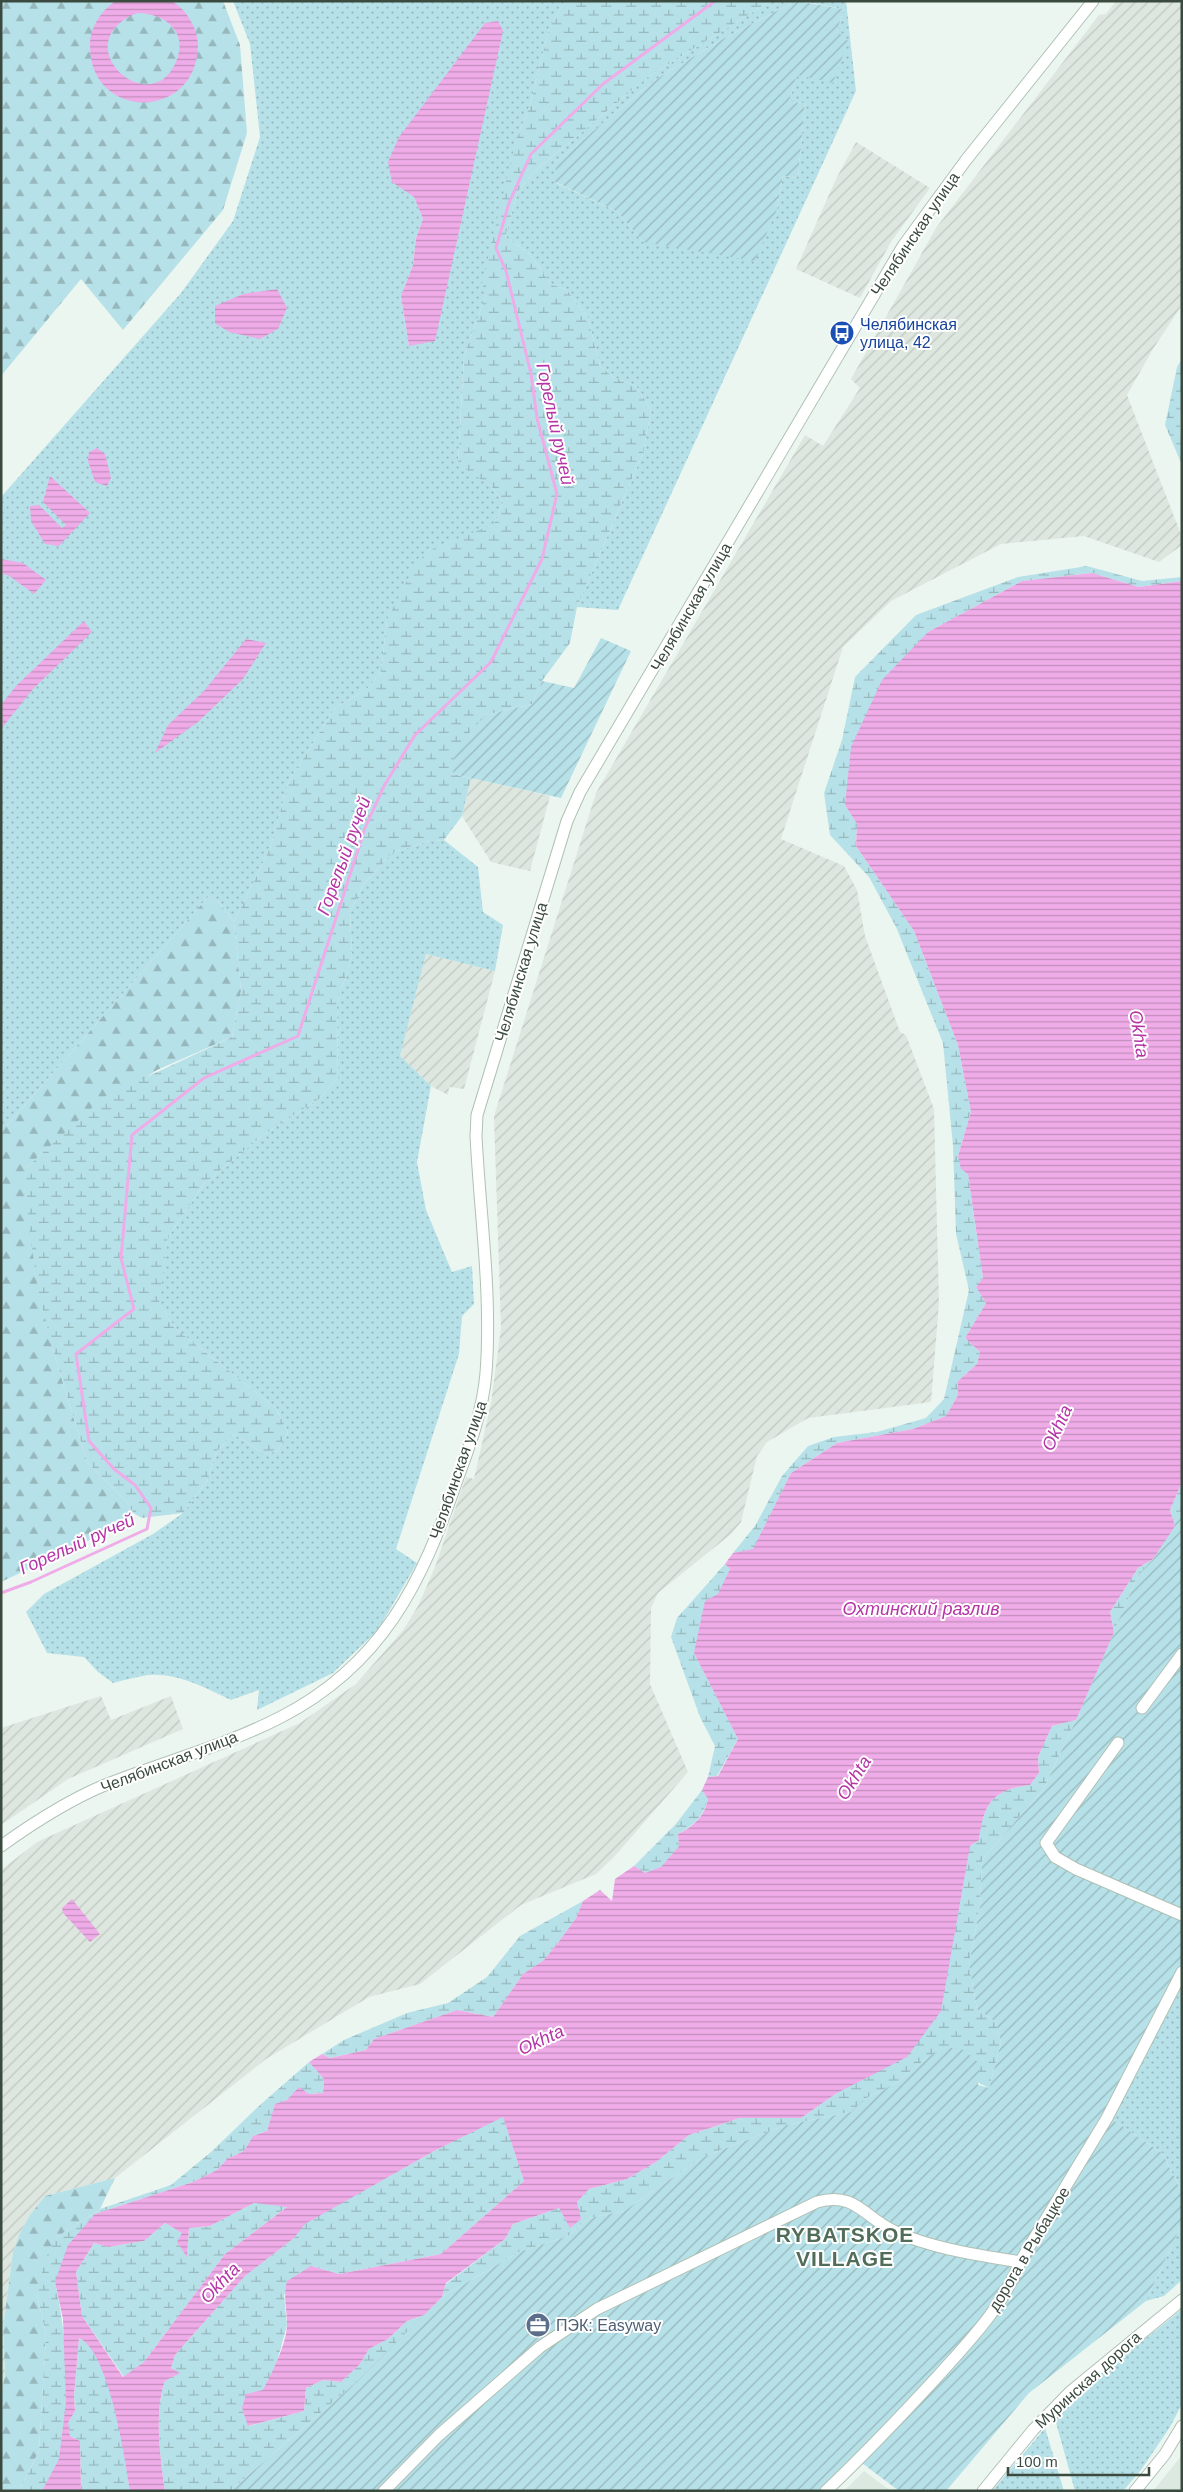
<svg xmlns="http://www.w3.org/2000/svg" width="1183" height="2492" font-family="Helvetica,sans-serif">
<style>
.residential{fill:#dbe9e0}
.industrial{fill:url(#industrial-furrows)}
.grass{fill:url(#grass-dots);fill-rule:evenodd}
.forest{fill:url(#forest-firs)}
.wetland{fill:url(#wetland-marsh)}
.garden{fill:url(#garden-furrows)}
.water{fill:url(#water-rules);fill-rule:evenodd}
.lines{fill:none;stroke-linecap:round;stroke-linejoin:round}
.stream{stroke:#eface8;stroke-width:3}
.minor-casing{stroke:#afc1b5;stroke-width:13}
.minor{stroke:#fff;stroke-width:11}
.labels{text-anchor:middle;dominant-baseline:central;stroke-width:4;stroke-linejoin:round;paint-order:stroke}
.street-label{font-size:16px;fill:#3a4a3f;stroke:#fff}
.transit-label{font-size:16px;fill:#164399;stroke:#fff;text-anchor:start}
.service-label{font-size:16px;fill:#4e5e75;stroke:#fff;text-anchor:start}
.water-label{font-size:18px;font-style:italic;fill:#b534a6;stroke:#fff}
.district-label{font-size:21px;font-weight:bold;letter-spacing:1px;fill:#516d59;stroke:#fff}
</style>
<defs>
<pattern id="industrial-furrows" width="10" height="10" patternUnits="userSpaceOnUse" patternTransform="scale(1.25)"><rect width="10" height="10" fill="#dde6df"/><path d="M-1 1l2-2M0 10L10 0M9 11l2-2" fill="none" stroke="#bec7c0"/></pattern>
<pattern id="grass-dots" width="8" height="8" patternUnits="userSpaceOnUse" patternTransform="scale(1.25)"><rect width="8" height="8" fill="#b7e1e8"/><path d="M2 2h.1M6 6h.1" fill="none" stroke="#96b8bd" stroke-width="1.8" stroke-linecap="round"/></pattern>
<pattern id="forest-firs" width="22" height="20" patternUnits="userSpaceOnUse" patternTransform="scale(1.25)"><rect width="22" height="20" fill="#b7e1e8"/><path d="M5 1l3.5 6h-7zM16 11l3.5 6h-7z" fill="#96b8bd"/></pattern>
<pattern id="wetland-marsh" width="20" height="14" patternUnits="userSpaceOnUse" patternTransform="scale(1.25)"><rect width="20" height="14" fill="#b7e1e8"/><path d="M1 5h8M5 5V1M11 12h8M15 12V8" fill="none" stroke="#96b8bd"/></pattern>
<pattern id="garden-furrows" width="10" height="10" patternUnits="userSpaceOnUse" patternTransform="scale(1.25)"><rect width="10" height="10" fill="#b7e1e8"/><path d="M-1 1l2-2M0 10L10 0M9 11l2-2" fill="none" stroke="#96b8bd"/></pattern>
<pattern id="water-rules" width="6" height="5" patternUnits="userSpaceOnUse" patternTransform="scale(1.25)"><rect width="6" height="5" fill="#eface8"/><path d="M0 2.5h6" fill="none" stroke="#c38ebd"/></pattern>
</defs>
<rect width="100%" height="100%" fill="#ecf6f0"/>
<!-- residential -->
<g class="residential">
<path d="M1182 2455V2491H1153Z"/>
<path d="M864 2471 888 2489 891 2491H844Z"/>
</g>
<!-- industrial -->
<g class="industrial">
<path d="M1116 1H1182V305L1153 349 1127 395 1182 537V545L1159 562 1084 536 1001 544 891 601 843 647 781 839 844 866 857 890 865 936 900 1032 906 1035 934 1109 939 1303 931 1402 808 1418 767 1442 757 1456 741 1522 731 1534 658 1593 651 1608 650 1684 688 1772 614 1857 596 1874 521 1905 420 1984 369 1997 266 2059 115 2178 45 2196 30 2215 20 2233 13 2252 3 2327 5 2374 1 2396V1870L37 1842 300 1723 356 1684 404 1629 419 1604 435 1567 466 1477 474 1479 491 1403 501 1328 494 1116 596 793 805 435 823 446 860 388 851 379 936 228 1099 15 1106 14Z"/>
<path d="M856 142 930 188 891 242 860 298 796 269 836 179Z"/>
<path d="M471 778 550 796 530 871 491 862 462 816Z"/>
<path d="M426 954 495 971 464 1089 449 1087 448 1095 431 1086 400 1056Z"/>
<path d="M101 1696 111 1720 171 1696 183 1729 68 1779 1 1825V1728Z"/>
</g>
<!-- grass -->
<g class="grass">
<path d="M233 1H565L549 28 530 105 516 141 486 295 464 356 458 463 492 487 503 503 494 525 427 551 387 620 381 672 367 689 335 708 289 781 270 848 234 922 218 901 209 896 1 1132V497L181 293 233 221 260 137 250 44ZM414 197 460 227 449 270 409 346 401 296 413 265 416 238 423 219Z"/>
<path d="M771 1H796L719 41 655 80 556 162V183L618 212 643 242 777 209 783 176 798 178 805 103 789 102 797 75 837 31 844 9 801 1H846L856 91 618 610 577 607 643 453 651 410 636 386 613 377 600 366 588 318 567 290 551 284 529 253 505 237 518 191 533 173 649 76Z"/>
<path d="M444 840 478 867 483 912 503 925 495 971 426 954 400 1056 431 1086 417 1162 426 1210 452 1272 472 1266 474 1304 462 1316 459 1354 396 1549 417 1563 378 1630 333 1673 257 1710 259 1690 231 1700C206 1688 177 1672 148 1675 136 1677 124 1680 113 1683L98 1672 84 1657 47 1653 26 1612 44 1594 153 1534 183 1513 207 1481 217 1451 234 1434 264 1454 278 1451 288 1432 276 1408 176 1329 158 1302 168 1237 204 1184 263 1135 319 1099 338 1078 337 1003 352 957 350 912 363 885 392 853 425 842Z"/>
<path d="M1182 1968V2192L1162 2153 1106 2115Z"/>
<path d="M1182 2224V2280L1164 2296 1146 2301Z"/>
<path d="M1182 2309V2404L1170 2427 1141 2470 1123 2491H1075L1055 2419C1095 2374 1137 2347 1182 2309Z"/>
<path d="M1045 2428 1064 2491H992Z"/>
</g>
<!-- forest -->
<g class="forest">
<path d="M1 1H223L240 45 247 133 223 210 123 330 81 279 1 376Z"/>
<path d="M209 896 217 900 234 922 241 991 232 1037 157 1070 63 1135 26 1168 53 1350 87 1462 128 1503 133 1513 123 1524 1 1582V1132Z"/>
<path d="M115 2178 100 2209 57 2237 37 2295 46 2334 39 2451 19 2491H1V2396L5 2374 3 2327 13 2252 20 2233 30 2215 45 2196Z"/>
</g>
<!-- wetland -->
<g class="wetland">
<path d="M565 1H771L649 76 533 173 518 191 505 237 529 253 551 284 567 290 588 318 600 366 613 377 636 386 651 410 643 453 577 607 570 643 542 681 532 704 486 715 453 774 471 778 462 816 444 840 425 842 392 853 363 885 350 912 352 957 337 1003 338 1078 319 1099 263 1135 204 1184 168 1237 159 1303 176 1329 276 1408 288 1432 278 1451 264 1454 234 1434 217 1451 207 1481 183 1513 142 1518 133 1513 128 1503 87 1462 53 1350 38 1290 28 1220 26 1168 104 1097 232 1037 241 991 234 922 270 848 289 781 335 708 367 689 381 672 387 620 411 573 427 551 494 524 503 503 492 487 458 464 464 356 486 295 482 283 516 141 530 105 549 28Z"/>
<path d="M1182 359 1180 425 1182 465 1165 425 1177 367Z"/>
<path d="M1087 566 1142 581 1182 577V581L1139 587 1092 573 1022 581 928 632 845 805 857 824 856 846 914 931 958 1045 971 1112 958 1156 968 1174 983 1278 976 1287 986 1303 965 1338 980 1352 977 1364 958 1381V1395L946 1416 913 1429 837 1443 791 1473 753 1550 733 1553 755 1526 782 1476 808 1446 834 1437 877 1432 926 1418 944 1399 969 1290 956 1234 953 1146 943 1043 896 927 869 877 830 835 824 793 842 740 855 677 916 615 1018 577Z"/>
<path d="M1182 1482V1513L1175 1526 1170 1510Z"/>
<path d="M1153 1559 1138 1575 1114 1632 1110 1612 1138 1568Z"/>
<path d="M725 1564 730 1569 694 1653 738 1739 717 1776 708 1777 715 1746 700 1717 671 1637 677 1618Z"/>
<path d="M1076 1720 1044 1788 982 1860 980 1906 969 1965 977 2009 996 2022 1001 2043 989 2088 928 2057 896 2083 863 2100 851 2112 786 2125 703 2157 624 2211 589 2218 568 2236 519 2252 442 2297 446 2284 505 2239 513 2224 559 2208 571 2228 577 2202 589 2189 627 2179 656 2162 689 2135 740 2118H801L837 2093 970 1846 979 1840C984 1804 991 1790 1030 1785L1039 1773 1038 1757 1052 1726Z"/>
<path d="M702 1790 708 1799C704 1816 693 1826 678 1834L679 1846 661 1868 645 1873 634 1866 675 1825Z"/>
<path d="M583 1901 576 1918 560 1940 544 1960 523 1974 493 2017 457 2010 374 2039 366 2050 330 2058 322 2054 344 2040 407 2013 448 2003 487 1977 520 1936Z"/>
<path d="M309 2062 324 2079 323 2093 309 2094 299 2088 287 2100 275 2105 267 2131 253 2136 244 2151 227 2159 217 2170 193 2182 95 2214 55 2282C67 2338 72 2400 60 2457 57 2468 48 2480 42 2491H19L39 2451 46 2334 37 2295 45 2259 57 2237 100 2209 171 2185 211 2152 260 2105Z"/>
<path d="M503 2116 524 2181 441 2254 339 2274 311 2266 284 2295 287 2325 276 2365 263 2391 242 2408 249 2426 304 2411 306 2388 323 2380 341 2382 360 2364 369 2349 388 2339 407 2321 424 2315 354 2384 230 2491H165C160 2458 154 2411 165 2381L179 2373 171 2368 175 2355 245 2276 294 2238 304 2224 436 2150Z"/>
<path d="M254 2203 288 2206 225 2254 144 2362 124 2377 82 2316 76 2272 94 2243 108 2247 144 2241 165 2223 182 2233 187 2256 189 2228 210 2226Z"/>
<path d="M79 2338C82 2340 87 2341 89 2343 112 2370 125 2455 130 2491H81L80 2441 70 2436 68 2423 75 2411 74 2396Z"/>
</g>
<!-- garden -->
<g class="garden">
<path d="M796 1 844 9 837 31 848 41 833 83 797 75 789 102 805 103 798 178 783 176 777 209 755 261 643 242 618 212 555 182 556 162 655 80 719 41Z"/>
<path d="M601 638 631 651 561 798 453 774 455 748 486 715 532 704 542 681 574 688Z"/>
<path d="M1182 1513V1968L1106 2115 1162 2153 1182 2192V2224L1146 2301 1029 2393 946 2491H899L854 2457 820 2491H230L354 2384 442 2297 519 2252 568 2236 589 2218 624 2211 703 2157 786 2125 851 2112 863 2100 896 2083 928 2057 946 2047 964 2050 980 2064 978 2085 989 2088 1001 2043 996 2022 977 2009 969 1965 980 1906 982 1860 1044 1788 1076 1720 1138 1575 1153 1559Z"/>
</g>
<!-- water -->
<g class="water">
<path d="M116 1H171C186 8 198 29 198 45 197 122 89 121 90 45 90 28 101 10 116 1ZM137 13C165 13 189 32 176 62 150 123 63 43 137 13Z"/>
<path d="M498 21 503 31 435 341 409 346 401 296 413 265 416 238 423 219 414 197 392 182 388 162 399 137 485 23Z"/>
<path d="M277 289 287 308 278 329 260 339 229 332 215 323V306L243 294Z"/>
<path d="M97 448 105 454 111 478 107 486 95 482 88 461 89 452Z"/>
<path d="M50 476 90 513 59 546 45 544 31 521 30 506 39 505 62 528 66 525 43 502Z"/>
<path d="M1 559 23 563 46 580 34 594 8 575 1 574Z"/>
<path d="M1092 573 1139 587 1182 581V1482L1170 1510 1175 1526 1153 1559 1138 1568 1110 1612 1114 1632 1076 1720 1052 1726 1038 1757 1039 1773 1030 1785C991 1790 984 1804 979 1840L970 1846 941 2011 907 2057 837 2093 801 2118H740L689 2135 656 2162 627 2179 589 2189 577 2202 581 2219 570 2228 559 2208 513 2224 505 2239 446 2283 442 2297 424 2315 407 2321 388 2339 369 2349 360 2364 341 2382 323 2380 306 2388 304 2411 248 2426 242 2408 246 2394 263 2390C272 2373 287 2343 287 2324 287 2307 283 2298 287 2281L311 2266 339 2274 441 2254 524 2181 503 2117 436 2150 305 2224 294 2238 245 2276 175 2355 171 2368 180 2373 165 2381C154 2411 160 2458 165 2491H130C125 2458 109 2351 79 2338L74 2396 75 2411 68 2423 70 2436 80 2441 81 2491H42L59 2459 66 2402 63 2319 55 2282 68 2245 95 2214 193 2182 217 2170 227 2159 244 2151 253 2136 267 2131 275 2104 287 2100 299 2087 309 2094 323 2093 324 2079 309 2062 322 2054 330 2058 366 2050 374 2039 457 2010 493 2017 523 1974 544 1960 560 1940 576 1918 583 1901 600 1890 612 1901 615 1879 634 1866 645 1873 661 1867 679 1846 678 1834C693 1827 705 1816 708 1799L702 1790 708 1777 718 1776 738 1739 694 1653 705 1601 718 1594 730 1569 725 1564 733 1553 753 1549 791 1473 837 1443 913 1429 946 1416 958 1395V1381L977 1364 980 1352 965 1338 986 1303 976 1287 983 1278 968 1174 961 1169 958 1156 971 1112 958 1045 914 931 856 846 857 824 845 805 851 747 882 680 928 632 1022 581ZM254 2203 287 2207 225 2254 144 2362 123 2377 82 2316 76 2272 94 2243 108 2247 144 2241 165 2223 182 2233 177 2242 187 2257 189 2228 210 2226Z"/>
<path d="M84 621 92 632 33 689 1 729V705L16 686Z"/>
<path d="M246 639 266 643 243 679 198 722 155 753 168 725 204 691Z"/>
<path d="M72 1899 100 1934 90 1942 63 1913 62 1908Z"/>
</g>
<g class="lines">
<!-- stream -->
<path class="stream" d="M1 1593 31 1582 147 1529 151 1508 135 1485 114 1469 89 1441 76 1354 134 1309 121 1258 132 1135 204 1078 298 1036 365 828 384 786 415 735 491 662 542 559 557 494 537 418 531 374 506 271 496 248 509 203 531 154 603 84 715 1"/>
<defs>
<g id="minor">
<path d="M1142 1708 1182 1654"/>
<path d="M1118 1743 1046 1843 1055 1857 1076 1869 1182 1915"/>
<path d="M1 1846C33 1823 69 1800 105 1785 163 1762 225 1746 281 1717 382 1665 422 1583 457 1480 470 1445 483 1410 486 1373 492 1294 480 1215 476 1136L477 1115 567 821 580 792 903 246 966 160 1093 1"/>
<path d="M384 2491 439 2435 540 2347 597 2309 817 2202C856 2191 864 2218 896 2232 934 2249 979 2255 1020 2262"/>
<path d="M826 2491C865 2454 902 2415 938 2376 969 2341 1003 2307 1020 2262L1107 2118 1182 1972"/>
<path d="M983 2491 1033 2430 1070 2392 1182 2300"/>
<path d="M1135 2491 1165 2454 1182 2426"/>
</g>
</defs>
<!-- minor casing -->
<use href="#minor" class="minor-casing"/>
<!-- minor -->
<use href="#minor" class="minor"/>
</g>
<!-- icons -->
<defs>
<symbol id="bus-disc" viewBox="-11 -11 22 22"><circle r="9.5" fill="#1a4fb4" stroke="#fff"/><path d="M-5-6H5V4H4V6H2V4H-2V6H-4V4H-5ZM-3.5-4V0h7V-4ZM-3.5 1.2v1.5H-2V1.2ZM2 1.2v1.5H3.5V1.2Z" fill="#fff"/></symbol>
<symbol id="office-disc" viewBox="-11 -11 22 22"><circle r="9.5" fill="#5c6f8a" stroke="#fff"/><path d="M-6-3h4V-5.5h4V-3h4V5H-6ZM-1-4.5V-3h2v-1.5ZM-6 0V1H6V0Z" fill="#fff"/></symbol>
</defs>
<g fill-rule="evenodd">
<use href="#bus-disc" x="828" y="319" width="28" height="28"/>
<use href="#office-disc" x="524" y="2311" width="28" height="28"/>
</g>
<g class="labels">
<!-- street labels -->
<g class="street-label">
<text transform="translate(915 234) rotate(-56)">Челябинская улица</text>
<text transform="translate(691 607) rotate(-60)">Челябинская улица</text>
<text transform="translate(521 972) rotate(-73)">Челябинская улица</text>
<text transform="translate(458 1470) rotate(-71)">Челябинская улица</text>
<text transform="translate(169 1762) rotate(-21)">Челябинская улица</text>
<text transform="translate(1029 2249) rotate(-59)">дорога в Рыбацкое</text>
<text transform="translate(1088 2380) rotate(-42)">Муринская дорога</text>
</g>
<!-- transit labels -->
<g class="transit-label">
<text x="860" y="324">Челябинская<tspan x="860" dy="18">улица, 42</tspan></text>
</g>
<!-- service labels -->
<g class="service-label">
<text x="556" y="2325">ПЭК: Easyway</text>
</g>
<!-- water labels -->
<g class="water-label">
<text transform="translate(555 424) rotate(78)">Горелый ручей</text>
<text transform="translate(344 856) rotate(-70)">Горелый ручей</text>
<text transform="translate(1139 1034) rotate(81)">Okhta</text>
<text transform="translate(1057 1428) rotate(-65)">Okhta</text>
<text transform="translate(77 1544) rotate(-24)">Горелый ручей</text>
<text x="921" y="1609">Охтинский разлив</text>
<text transform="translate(854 1778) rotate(-58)">Okhta</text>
<text transform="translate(541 2040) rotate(-25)">Okhta</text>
<text transform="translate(220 2283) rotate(-46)">Okhta</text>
</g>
<!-- district labels -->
<g class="district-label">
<text x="845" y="2234">RYBATSKOE<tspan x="845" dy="24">VILLAGE</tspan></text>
</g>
</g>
<!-- border -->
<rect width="1183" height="2492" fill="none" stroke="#3a4a3f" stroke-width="5"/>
<!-- scale -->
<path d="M1008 2467v8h141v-8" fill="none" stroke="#3a4a3f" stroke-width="2.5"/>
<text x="1016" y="2467" font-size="15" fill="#3a4a3f" stroke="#ffffff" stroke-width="4" paint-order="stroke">100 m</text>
</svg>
